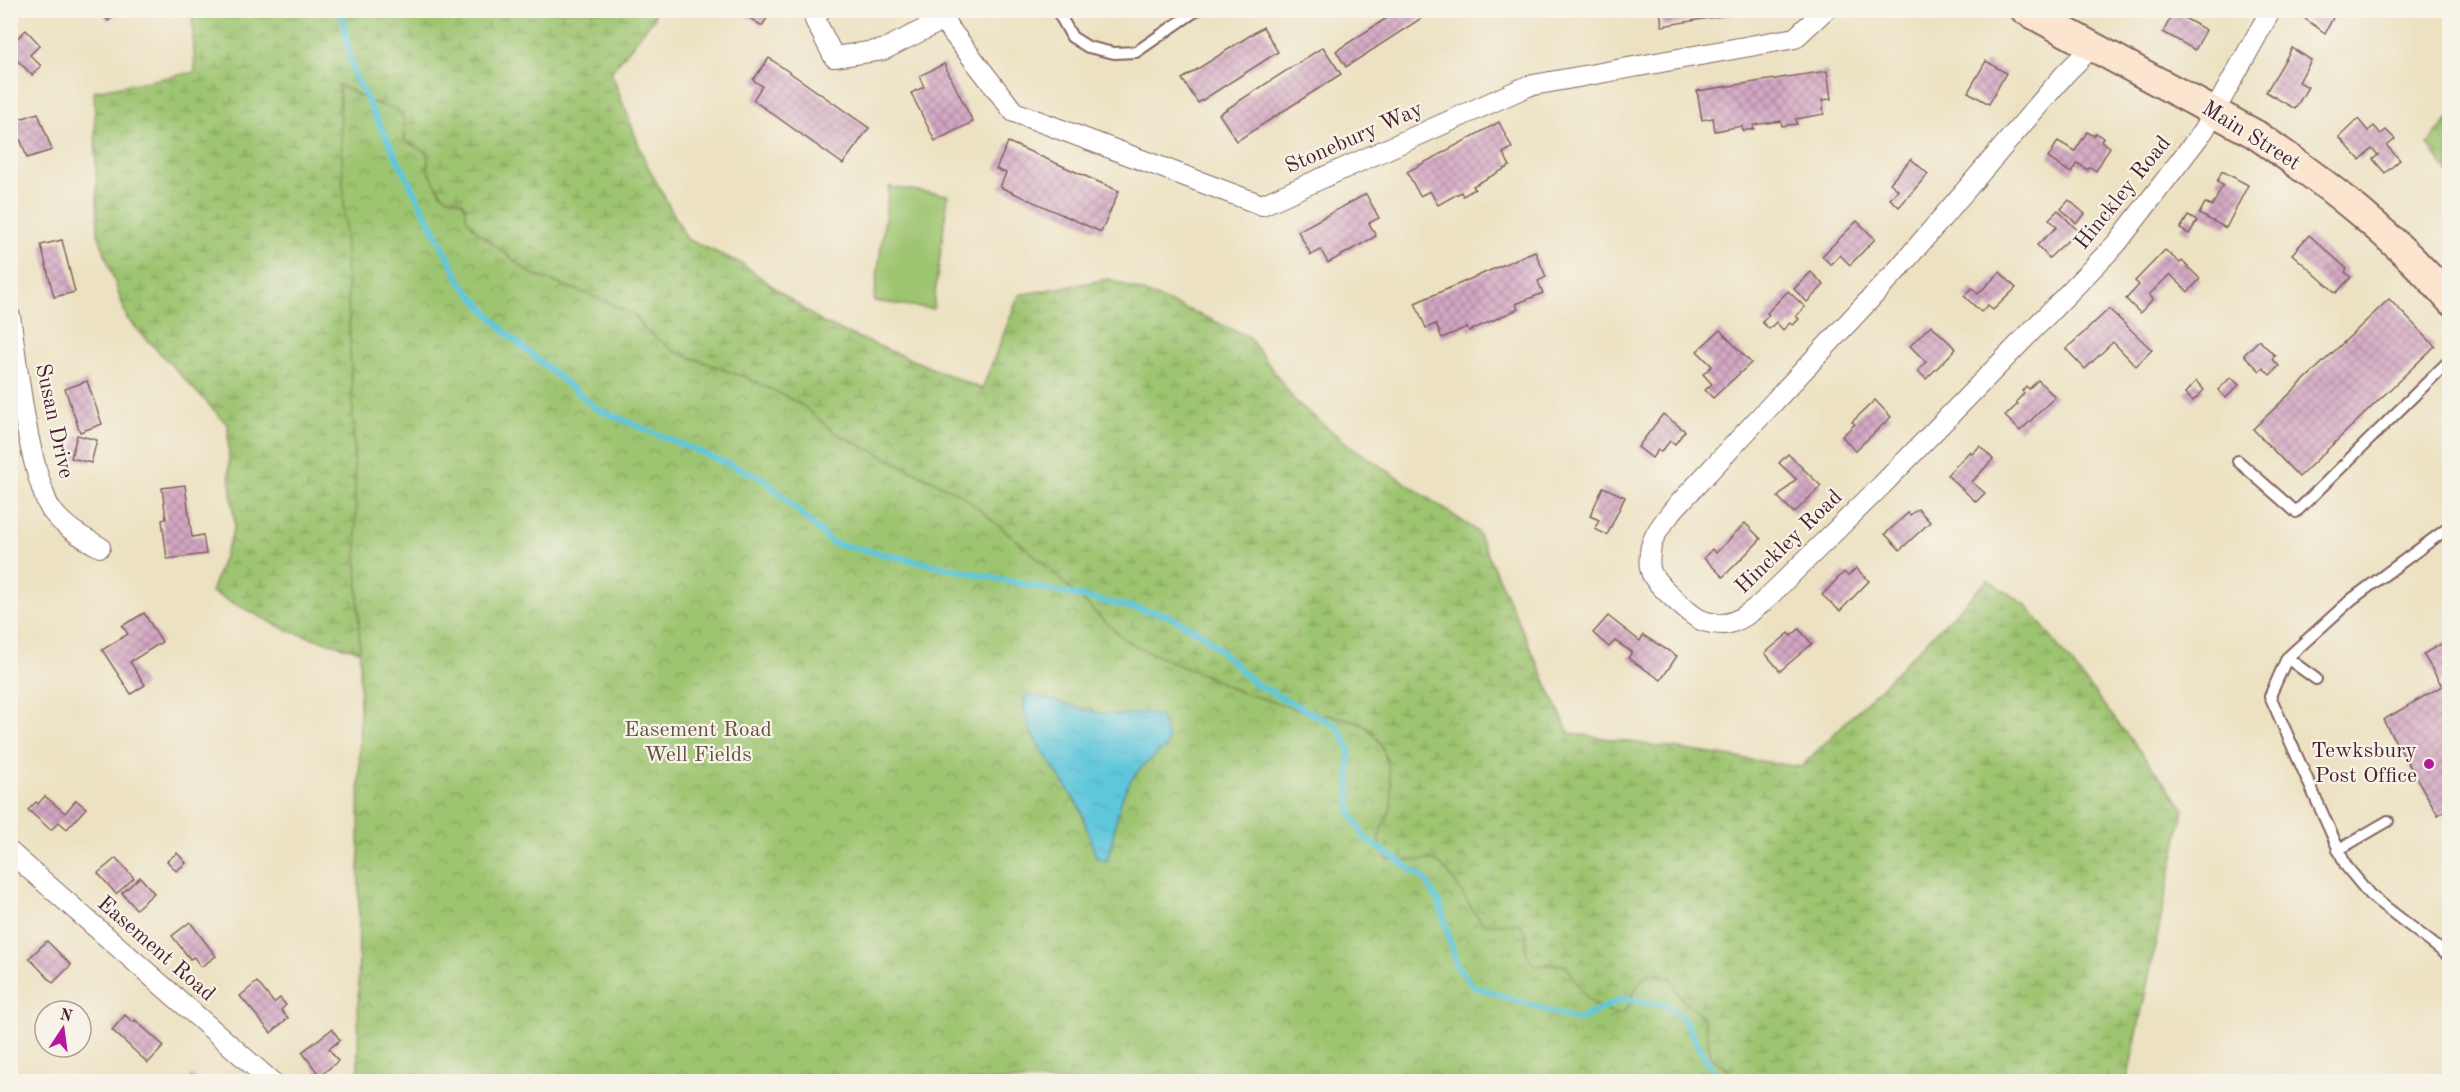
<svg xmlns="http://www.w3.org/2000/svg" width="2460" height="1092" font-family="'Old Standard TT',serif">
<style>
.grass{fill:#9dc46f;stroke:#74724d;stroke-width:1.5}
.wetland{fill:url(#wetland-marsh);stroke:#74724d;stroke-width:1.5}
.park{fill:url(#park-crowns);stroke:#74724d;stroke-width:1.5}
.water{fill:url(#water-ripples);stroke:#547383;stroke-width:1.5}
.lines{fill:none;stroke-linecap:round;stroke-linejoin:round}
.stream{stroke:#5fc7db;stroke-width:6}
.building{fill:url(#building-cross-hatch)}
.service-casing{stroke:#836360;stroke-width:14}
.minor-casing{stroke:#836360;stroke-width:22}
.secondary-casing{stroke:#836360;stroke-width:32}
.service{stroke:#fff;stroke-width:10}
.minor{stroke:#fff;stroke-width:20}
.secondary{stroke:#fce5cf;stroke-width:28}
.poi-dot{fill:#b5179e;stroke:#f7f3e8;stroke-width:2}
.labels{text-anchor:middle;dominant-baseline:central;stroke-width:4.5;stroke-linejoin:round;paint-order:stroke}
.street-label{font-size:22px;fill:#4a1f2b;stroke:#f7f3e8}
.park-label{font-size:22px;fill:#63513f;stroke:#f7f3e8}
.poi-label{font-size:22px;fill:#4a1f2b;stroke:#f7f3e8;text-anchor:end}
</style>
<defs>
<pattern id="wetland-marsh" width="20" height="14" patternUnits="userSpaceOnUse" patternTransform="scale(1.5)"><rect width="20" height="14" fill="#9dc46f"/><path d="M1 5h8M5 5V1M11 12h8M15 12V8" fill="none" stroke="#829f5b"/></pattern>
<pattern id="park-crowns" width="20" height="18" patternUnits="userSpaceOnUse" patternTransform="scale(1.5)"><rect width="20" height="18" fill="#9dc46f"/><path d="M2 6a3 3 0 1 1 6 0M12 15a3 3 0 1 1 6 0" fill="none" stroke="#829f5b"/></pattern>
<pattern id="water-ripples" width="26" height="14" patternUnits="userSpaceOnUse" patternTransform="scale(1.5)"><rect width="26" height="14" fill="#5fc7db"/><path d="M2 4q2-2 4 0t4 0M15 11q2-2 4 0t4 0" fill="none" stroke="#54aabc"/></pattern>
<pattern id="building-cross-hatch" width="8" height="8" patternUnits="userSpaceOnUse" patternTransform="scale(1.5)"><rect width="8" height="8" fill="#d3a7c3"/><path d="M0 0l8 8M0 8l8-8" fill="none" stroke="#ad879f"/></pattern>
</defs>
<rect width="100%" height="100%" fill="#f7f3e8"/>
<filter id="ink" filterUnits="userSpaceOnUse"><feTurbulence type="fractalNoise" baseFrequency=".0167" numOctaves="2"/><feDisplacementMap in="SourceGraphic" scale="12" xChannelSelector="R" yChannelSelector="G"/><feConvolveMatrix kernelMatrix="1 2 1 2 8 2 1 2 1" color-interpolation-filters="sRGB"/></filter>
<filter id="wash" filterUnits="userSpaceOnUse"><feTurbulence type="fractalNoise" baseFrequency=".008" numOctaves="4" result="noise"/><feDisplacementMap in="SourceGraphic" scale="24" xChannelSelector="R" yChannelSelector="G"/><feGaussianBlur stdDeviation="1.35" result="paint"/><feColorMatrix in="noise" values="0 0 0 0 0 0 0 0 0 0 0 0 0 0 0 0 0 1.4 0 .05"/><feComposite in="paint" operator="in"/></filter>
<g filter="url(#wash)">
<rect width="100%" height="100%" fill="#ece2c2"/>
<!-- grass -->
<path class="grass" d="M889 187 948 195 933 309 874 301Z"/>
<!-- wetland -->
<g class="wetland">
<path d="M192 11H654V18L611 72 645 161 687 239 742 264 823 323 982 389 1019 295 1109 279 1194 312 1249 337 1295 401 1346 443 1477 531 1569 733 1801 767 1988 580 2026 605 2184 808 2127 1081H1115L456 679 289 631 211 592 235 526 229 473 228 425 127 318 98 233 94 91 195 72Z"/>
<path d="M2449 118V175L2428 144Z"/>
</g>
<!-- park -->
<path class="park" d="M339 85C349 90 359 96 369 101 398 113 406 102 405 141L426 152 428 156V170L432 178 441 193 449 198 461 201 465 206 467 219 475 230 532 274 587 294 633 314 646 331 676 352 747 378 783 395 803 406 834 432 962 495 1031 552 1125 640C1150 654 1177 664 1204 675 1217 680 1229 688 1241 692 1263 699 1285 706 1307 712 1324 717 1343 715 1360 723 1371 729 1379 739 1383 750 1389 765 1393 789 1391 805 1387 830 1369 829 1387 859 1393 860 1400 862 1406 861 1417 861 1427 857 1438 863 1456 874 1473 921 1487 924 1497 926 1509 922 1520 924L1527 934C1524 950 1525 955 1536 966L1553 964 1567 966C1580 990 1593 1014 1622 1014 1634 1000 1634 983 1649 973L1671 977 1682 999 1698 1012 1704 1020 1711 1055 1717 1062 1728 1069 1736 1081H358L360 660 353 415Z"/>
<!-- water -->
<path class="water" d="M1031 695C1061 701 1088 714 1119 715 1135 715 1146 709 1160 717L1168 737 1167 746C1158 754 1146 762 1138 771 1115 797 1117 830 1107 861L1096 857 1080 808 1032 735 1026 717 1023 697Z"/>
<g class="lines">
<!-- stream -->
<path class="stream" d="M341 10 353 73 462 284 506 333 597 409 764 479 832 543 1167 615 1204 635 1254 683 1338 727 1349 749 1350 811 1365 838 1425 879 1440 905 1457 966 1473 986 1577 1020 1622 999 1667 1005 1683 1018 1719 1082"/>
</g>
<g id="blocks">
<!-- building -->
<g class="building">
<path d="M100 10H122L108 21Z"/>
<path d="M737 10H772L762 26Z"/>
<path d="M1399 10H1434L1346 67 1336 51Z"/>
<path d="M1660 10H1744V12L1662 26Z"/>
<path d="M2310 10H2337L2325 33 2304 18Z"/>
<path d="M2174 12 2206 30 2195 50 2163 32Z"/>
<path d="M1263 27 1278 52 1198 103 1182 79Z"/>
<path d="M26 30 40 45 30 55 41 66 32 75 10 53V45Z"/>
<path d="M1323 47 1341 74 1237 141 1219 114Z"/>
<path d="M2292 48 2311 60 2299 82 2308 87 2295 109 2266 92Z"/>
<path d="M769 58 869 128 843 164 753 100 762 86 753 80Z"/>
<path d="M1986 61 2006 73 1989 104 1968 92Z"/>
<path d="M944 64 973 122 935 141 911 93 924 87 919 76Z"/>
<path d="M1827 71 1831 99 1822 100 1824 114 1796 119 1797 124 1782 126 1781 121 1753 125 1754 129 1743 131 1742 126 1715 131 1713 118 1702 120 1697 91Z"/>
<path d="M38 113 52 150 27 158 14 121Z"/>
<path d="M2358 119 2368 131 2374 126 2381 134 2386 130 2395 139 2387 146 2400 160 2385 173 2373 159 2378 155 2372 149 2360 160 2339 137Z"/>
<path d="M1499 122 1512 148 1503 153 1510 166 1473 186 1475 189 1463 196 1461 192 1438 205 1430 191 1420 196 1407 172Z"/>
<path d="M2087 132 2094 136 2096 133 2103 138 2101 141 2110 147 2096 171 2090 167 2088 170 2077 163 2071 173 2048 158 2058 141 2075 151Z"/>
<path d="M1008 142 1119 191 1101 232 1000 187 1006 173 996 169Z"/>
<path d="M1911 159 1928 174 1899 207 1890 199 1898 190 1890 183Z"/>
<path d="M2222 171 2248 185 2226 228 2199 214 2205 203 2212 206 2223 185 2217 182Z"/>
<path d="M1366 194 1379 218 1369 223 1376 236 1328 263 1321 250 1311 255 1298 231Z"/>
<path d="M2069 200 2085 214 2076 223 2061 209Z"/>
<path d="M2058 210 2078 231 2049 258 2037 245 2057 227 2049 219Z"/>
<path d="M2188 216 2197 221 2189 234 2180 229Z"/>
<path d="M1857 221 1875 239 1850 265 1840 255 1831 265 1822 256Z"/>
<path d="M2309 235 2347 269 2345 272 2351 277 2336 293 2292 254Z"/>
<path d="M62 240 75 292 54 297 41 245Z"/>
<path d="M2165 250 2180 263 2182 261 2200 279 2188 292 2170 274 2149 295 2153 299 2140 313 2126 299 2139 285 2135 281Z"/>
<path d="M1535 251 1546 277 1538 281 1543 293 1516 304 1518 309 1469 331 1467 327 1442 338 1436 324 1426 328 1415 303Z"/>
<path d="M1811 272 1824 285 1807 302 1794 289Z"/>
<path d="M2000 272 2016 288 1993 310 1988 305 1981 312 1964 296 1972 288 1978 294Z"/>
<path d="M1788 291 1805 307 1796 316 1799 319 1793 325 1790 323 1783 330 1776 322 1769 329 1762 322 1769 315 1767 313Z"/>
<path d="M2389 299 2435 346 2299 477 2253 429Z"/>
<path d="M2109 309 2152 350 2136 366 2113 342 2085 369 2066 349Z"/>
<path d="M1931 325 1956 349 1926 379 1918 371 1926 362 1910 346Z"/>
<path d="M1720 330 1751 363 1713 398 1705 390 1712 384 1703 374 1712 366 1697 351Z"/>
<path d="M2259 340 2275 356 2272 359 2279 366 2270 375 2263 368 2260 371 2244 355Z"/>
<path d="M2231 377 2239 385 2226 398 2218 390Z"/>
<path d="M2038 380 2055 397 2020 431 2005 416 2018 404 2016 402 2024 393 2022 391 2026 386 2029 389Z"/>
<path d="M87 381 102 424 80 432 65 389Z"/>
<path d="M2196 381 2204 390 2193 401 2185 393Z"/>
<path d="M1875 400 1891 417 1855 451 1842 436 1855 424 1852 422Z"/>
<path d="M1663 414 1685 431 1675 444 1670 441 1661 452 1658 450 1652 458 1638 447Z"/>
<path d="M77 435 97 440 91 463 71 458Z"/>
<path d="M1980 446 1993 459 1972 482 1985 493 1976 502 1947 475 1970 451 1972 454Z"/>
<path d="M1788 454 1821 486 1794 513 1778 497 1796 479 1779 463Z"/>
<path d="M185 485 192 537 203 535 206 554 167 559 162 520 166 519 162 488Z"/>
<path d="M1603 487 1625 497 1607 535 1595 529 1599 520 1590 516Z"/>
<path d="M1918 509 1930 522 1900 550 1885 534 1908 513 1910 515Z"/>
<path d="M1745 523 1761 539 1723 577 1704 558 1712 549 1716 553Z"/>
<path d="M1856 568 1869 581 1840 611 1822 595 1844 572 1848 576Z"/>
<path d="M144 613 162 642 130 662 145 685 131 694 102 650 128 634 122 626Z"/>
<path d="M1608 616 1640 641 1643 635 1677 656 1661 680 1628 658 1632 652 1615 641 1609 647 1593 633Z"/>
<path d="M1799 629 1812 644 1780 671 1765 653 1789 633 1791 636Z"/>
<path d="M2450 639V808L2438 815 2383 720 2442 686 2423 654Z"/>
<path d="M45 796 65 813 76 800 86 808 67 829 59 822 51 830 28 810 36 802 38 804Z"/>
<path d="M177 853 186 863 176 871 167 861Z"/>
<path d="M116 858 134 878 116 894 98 873Z"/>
<path d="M140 877 154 893 136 909 122 893Z"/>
<path d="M190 922 216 956 201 967 194 957 190 959 172 936Z"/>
<path d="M47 941 71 965 53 983 29 958Z"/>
<path d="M257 982 274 1003 280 998 286 1005 281 1010 288 1018 271 1033 240 996Z"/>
<path d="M125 1015 133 1022 135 1020 164 1046 148 1063 112 1030Z"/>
<path d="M332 1029 340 1040 329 1049 338 1061 320 1076 302 1052Z"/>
<path d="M192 1075 199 1082H186Z"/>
</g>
</g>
</g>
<g filter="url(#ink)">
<use href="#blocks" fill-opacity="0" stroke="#836360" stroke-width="1.5"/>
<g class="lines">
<defs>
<g id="service">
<path d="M1057 10 1072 37 1088 47 1114 53 1136 52 1197 10"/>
<path d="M2238 461 2296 512 2450 360"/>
<path d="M2448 528 2352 599 2287 658 2270 696 2346 866 2370 895 2450 957"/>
<path d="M2287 658 2316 679"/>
<path d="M2338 850 2388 821"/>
</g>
<g id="minor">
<path d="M820 10 815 20 834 57 883 50 943 20"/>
<path d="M935 10 1014 112 1262 205 1528 86 1795 38 1825 10"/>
<path d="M2093 46 2065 74 1900 267 1674 509C1664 522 1651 536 1650 553 1649 561 1649 570 1653 576 1659 586 1691 616 1701 620 1708 623 1717 624 1724 624 1740 622 1752 611 1764 601L1882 485 2117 243 2204 130 2271 10"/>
<path d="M10 316C18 370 23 424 38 476 42 487 45 502 52 511 65 528 82 537 100 547"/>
<path d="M10 852 272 1082"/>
</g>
<path id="secondary" d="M2025 10 2255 134C2325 182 2394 235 2450 300"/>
</defs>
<!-- service casing -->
<use href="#service" class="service-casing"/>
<!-- minor casing -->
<use href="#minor" class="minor-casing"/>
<!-- secondary casing -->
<use href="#secondary" class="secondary-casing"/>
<!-- service -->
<use href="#service" class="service"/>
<!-- minor -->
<use href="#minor" class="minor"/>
<!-- secondary -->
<use href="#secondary" class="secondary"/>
</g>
</g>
<!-- markers -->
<circle class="poi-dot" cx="2429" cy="764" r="6"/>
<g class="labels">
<!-- street labels -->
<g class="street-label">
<text transform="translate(2251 136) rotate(32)">Main Street</text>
<text transform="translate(1354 138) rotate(-24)">Stonebury Way</text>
<text transform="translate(2123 193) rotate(-51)">Hinckley Road</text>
<text transform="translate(54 421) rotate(78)">Susan Drive</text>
<text transform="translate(1789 542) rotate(-44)">Hinckley Road</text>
<text transform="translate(156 949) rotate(41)">Easement Road</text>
</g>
<!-- park labels -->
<g class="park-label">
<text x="698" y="730">Easement Road<tspan x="698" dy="25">Well Fields</tspan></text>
</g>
<!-- poi labels -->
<g class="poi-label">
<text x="2417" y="751">Tewksbury<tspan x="2417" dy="25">Post Office</tspan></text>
</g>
</g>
<!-- margin -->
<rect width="2460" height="1092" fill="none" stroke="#f7f3e8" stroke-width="36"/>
<!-- north arrow -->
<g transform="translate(63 1029) rotate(13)"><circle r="28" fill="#f7f3e8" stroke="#b29e9c" stroke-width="1.5"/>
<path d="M0-4.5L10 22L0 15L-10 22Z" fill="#b5179e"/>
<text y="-9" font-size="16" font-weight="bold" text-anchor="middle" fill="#4a1f2b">N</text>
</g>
</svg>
